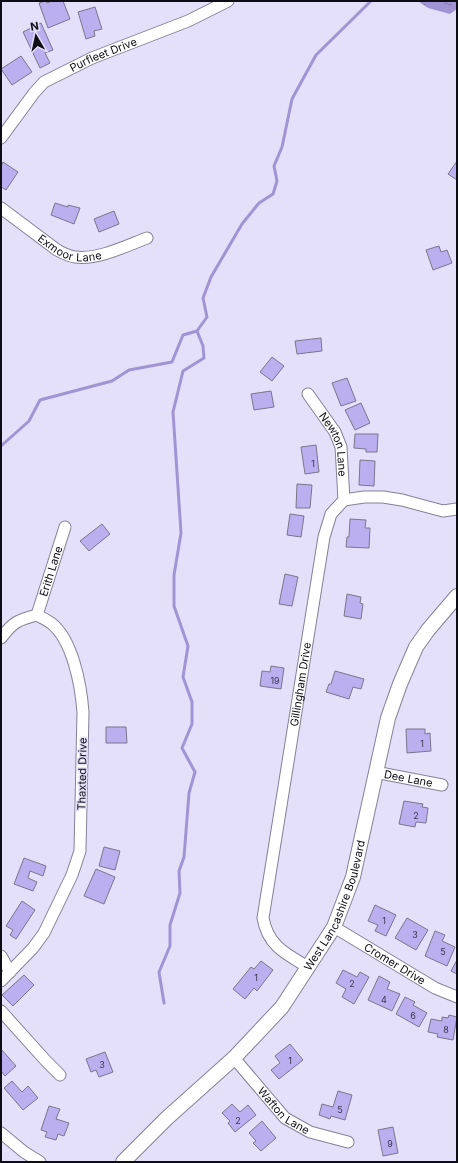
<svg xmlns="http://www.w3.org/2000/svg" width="458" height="1163" font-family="Inter,sans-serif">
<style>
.water{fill:url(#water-ripples)}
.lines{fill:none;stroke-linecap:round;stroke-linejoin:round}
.stream{stroke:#a194d4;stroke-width:3}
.building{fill:#bcaff0;stroke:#7a768c}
.minor-casing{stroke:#858198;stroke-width:13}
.major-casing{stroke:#858198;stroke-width:16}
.minor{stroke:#fff;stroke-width:11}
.major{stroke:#fff;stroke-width:14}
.labels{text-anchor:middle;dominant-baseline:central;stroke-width:3;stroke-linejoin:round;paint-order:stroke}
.number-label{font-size:9px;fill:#3a354c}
.street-label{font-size:11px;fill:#0e0c15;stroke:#e4e0f9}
</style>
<defs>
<pattern id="water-ripples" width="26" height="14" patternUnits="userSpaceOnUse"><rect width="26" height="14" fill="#a194d4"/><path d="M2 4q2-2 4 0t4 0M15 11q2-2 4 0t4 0" fill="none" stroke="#8277ab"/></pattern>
</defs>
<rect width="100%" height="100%" fill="#e4e0f9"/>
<!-- water -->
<path class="water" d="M418 1H457V9L450 14 428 8Z"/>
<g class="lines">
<!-- stream -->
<g class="stream">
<path d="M1 446 29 421 40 400 112 381 129 370 172 362 183 335 197 331"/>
<path d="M164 1003 159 972 170 946V925L180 893 179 871 184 857 189 793 195 772 182 748 192 724V702L183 677 188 646 174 606V575L181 533 173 412 183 371 204 358 203 346 197 331 207 317 203 298 211 277 242 224 259 203 273 194 277 181 274 166 282 147 292 99 316 55 371 1"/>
</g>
</g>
<!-- building -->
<g class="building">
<path d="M45 1 47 3 52 1H63L70 19 48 28 39 3Z"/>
<path d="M95 7 102 29 94 31 95 36 86 39 78 12Z"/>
<path d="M41 23 53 50 45 53 50 63 40 68 23 32Z"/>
<path d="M21 56 32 72 12 85 1 69Z"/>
<path d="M457 161V180L448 174Z"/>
<path d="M3 162 18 172 6 190 1 187V166Z"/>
<path d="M55 203 68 207V205L80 208 74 224 51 215Z"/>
<path d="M114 211 119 224 99 232 94 219Z"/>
<path d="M439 246 441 252 447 250 452 263 433 270 426 250Z"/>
<path d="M321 338 322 351 297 354 295 341Z"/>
<path d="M272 357 284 366 272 381 260 372Z"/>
<path d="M347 378 356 401 341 406 332 383Z"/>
<path d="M271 391 274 407 254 410 251 394Z"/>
<path d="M361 403 370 423 355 430 345 410Z"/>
<path d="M355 434H378L377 452H366V449L354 448Z"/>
<path d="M316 445 319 472 305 474 301 447Z"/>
<path d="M360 460 375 461 374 486 359 485Z"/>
<path d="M297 484 312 485 310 508H296Z"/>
<path d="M290 514 304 516 301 537 287 535Z"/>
<path d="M350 519 366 520 365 528H370L369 548 346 547 347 537H349Z"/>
<path d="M102 524 110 534 89 551 80 541Z"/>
<path d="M285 574 298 577 292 606 279 604Z"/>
<path d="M347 594 361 597 360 603 363 604 361 619 344 616Z"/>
<path d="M271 666 284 668 281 689 260 686 262 671 270 672Z"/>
<path d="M335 671 364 679 361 689 353 687 349 699 326 692 329 684H331Z"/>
<path d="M106 727H126L127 743H106Z"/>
<path d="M406 729H425V734L430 733 431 751 407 753Z"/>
<path d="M404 801 423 804 422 807 428 808 426 823 416 822 415 827 399 824Z"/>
<path d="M104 847 120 851 115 870 99 866Z"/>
<path d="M24 858 46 866 43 876 30 871 28 878 37 882 33 891 14 884Z"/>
<path d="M96 869 115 877 104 904 84 896Z"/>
<path d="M22 901 35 910 16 939 10 935 13 930 6 926Z"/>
<path d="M375 905 396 915 386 936 375 931 378 925 368 921Z"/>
<path d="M407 918 428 930 416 950 395 938Z"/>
<path d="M435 931 445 935 442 941 455 947 447 966 425 956Z"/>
<path d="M457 960V974L451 971Z"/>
<path d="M261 961 273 970 257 991 254 988 245 999 233 989 251 967 254 969Z"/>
<path d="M343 970 357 977 360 972 369 977 354 1004 342 997 346 989 336 983Z"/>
<path d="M24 975 34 985 13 1006 2 995Z"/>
<path d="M379 976 390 982 387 989 400 994 392 1011 368 1000Z"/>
<path d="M405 997 415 1002 413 1005 427 1013 419 1027 396 1014Z"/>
<path d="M449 1015 457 1017 453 1040 437 1037 438 1034 428 1032 431 1019 442 1021V1017L448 1018Z"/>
<path d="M290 1044 303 1060 279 1079 271 1070 280 1063 275 1056Z"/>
<path d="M1 1049 16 1066 5 1076 1 1071Z"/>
<path d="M105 1052 113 1072 99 1077 96 1070 91 1072 86 1059Z"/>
<path d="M12 1081 22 1092 28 1086 38 1098 23 1110 4 1088Z"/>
<path d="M338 1091 352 1095 345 1120 331 1116 330 1119 319 1115 322 1104 333 1107Z"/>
<path d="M232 1104 240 1112 248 1105 256 1115 235 1132 228 1123 230 1121 222 1113Z"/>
<path d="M49 1106 60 1109 56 1119 69 1123 64 1136 58 1134 56 1140 45 1137 47 1132 41 1130Z"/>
<path d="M262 1121 276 1138 261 1151 253 1143 256 1141 249 1133Z"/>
<path d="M393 1127 398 1153 383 1156 378 1130Z"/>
</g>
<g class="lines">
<defs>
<g id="minor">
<path id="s1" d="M1 138 34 93 44 82 92 58 188 21 228 1"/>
<path id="s2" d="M1 208 57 250C63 253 68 256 75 257 98 260 126 246 147 238"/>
<path id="s3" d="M308 394 335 432 341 447 344 500"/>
<path id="s4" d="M37 615 65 527"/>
<path d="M1 638C13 622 18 620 37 615 42 618 47 620 51 623 73 640 81 686 83 712L80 851 72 875 44 933 33 948 1 981"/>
<path id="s5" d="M375 772 442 785"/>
<path id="s6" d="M334 927 435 988 457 997"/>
<path d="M1 956 10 972"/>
<path id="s7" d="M308 967C286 954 268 946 263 918L324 537 331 514 344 500 364 497H383L402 500 443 511 457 509"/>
<path d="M1 1011 46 1061 60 1075"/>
<path id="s8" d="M234 1058 285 1118 310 1132 348 1142"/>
<path d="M1 1133 24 1152 40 1162"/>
</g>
<g id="major">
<path id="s9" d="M123 1162 167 1118 234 1058 282 1007 334 927 353 877 388 718 400 684 416 647 428 630 457 596"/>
</g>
</defs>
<!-- minor casing -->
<use href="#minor" class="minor-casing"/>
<!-- major casing -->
<use href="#major" class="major-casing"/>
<!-- minor -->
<use href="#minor" class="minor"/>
<!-- major -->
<use href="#major" class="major"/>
</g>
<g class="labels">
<!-- number labels -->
<g class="number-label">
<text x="313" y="463">1</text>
<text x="275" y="680">19</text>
<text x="422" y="743">1</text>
<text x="416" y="815">2</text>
<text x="384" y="920">1</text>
<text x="415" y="934">3</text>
<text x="443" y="951">5</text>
<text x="256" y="977">1</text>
<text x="352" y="983">2</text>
<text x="384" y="999">4</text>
<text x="413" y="1015">6</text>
<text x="446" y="1029">8</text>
<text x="290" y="1060">1</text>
<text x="102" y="1064">3</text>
<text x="340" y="1109">5</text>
<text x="238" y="1120">2</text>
<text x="390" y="1143">9</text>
</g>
<!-- street labels -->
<g class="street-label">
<text stroke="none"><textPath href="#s1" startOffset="136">Purfleet Drive</textPath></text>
<text stroke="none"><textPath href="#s2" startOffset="82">Exmoor Lane</textPath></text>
<text stroke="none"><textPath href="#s3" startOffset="58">Newton Lane</textPath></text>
<text stroke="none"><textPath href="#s4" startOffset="46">Erith Lane</textPath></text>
<text stroke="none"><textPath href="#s7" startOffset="306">Gillingham Drive</textPath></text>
<text transform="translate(82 774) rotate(-89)">Thaxted Drive</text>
<text stroke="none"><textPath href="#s5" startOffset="34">Dee Lane</textPath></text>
<text stroke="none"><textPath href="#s9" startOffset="338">West Lancashire Boulevard</textPath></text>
<text stroke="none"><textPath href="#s6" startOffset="71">Cromer Drive</textPath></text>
<text stroke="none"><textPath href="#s8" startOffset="73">Wafton Lane</textPath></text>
</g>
</g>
<!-- border -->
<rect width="458" height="1163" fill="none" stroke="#0e0c15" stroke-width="4"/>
<!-- north arrow -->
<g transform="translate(36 36) rotate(351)" stroke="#e4e0f9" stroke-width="3" paint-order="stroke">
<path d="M0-3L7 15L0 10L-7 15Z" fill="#0e0c15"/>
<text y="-6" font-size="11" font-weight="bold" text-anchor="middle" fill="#0e0c15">N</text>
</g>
</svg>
